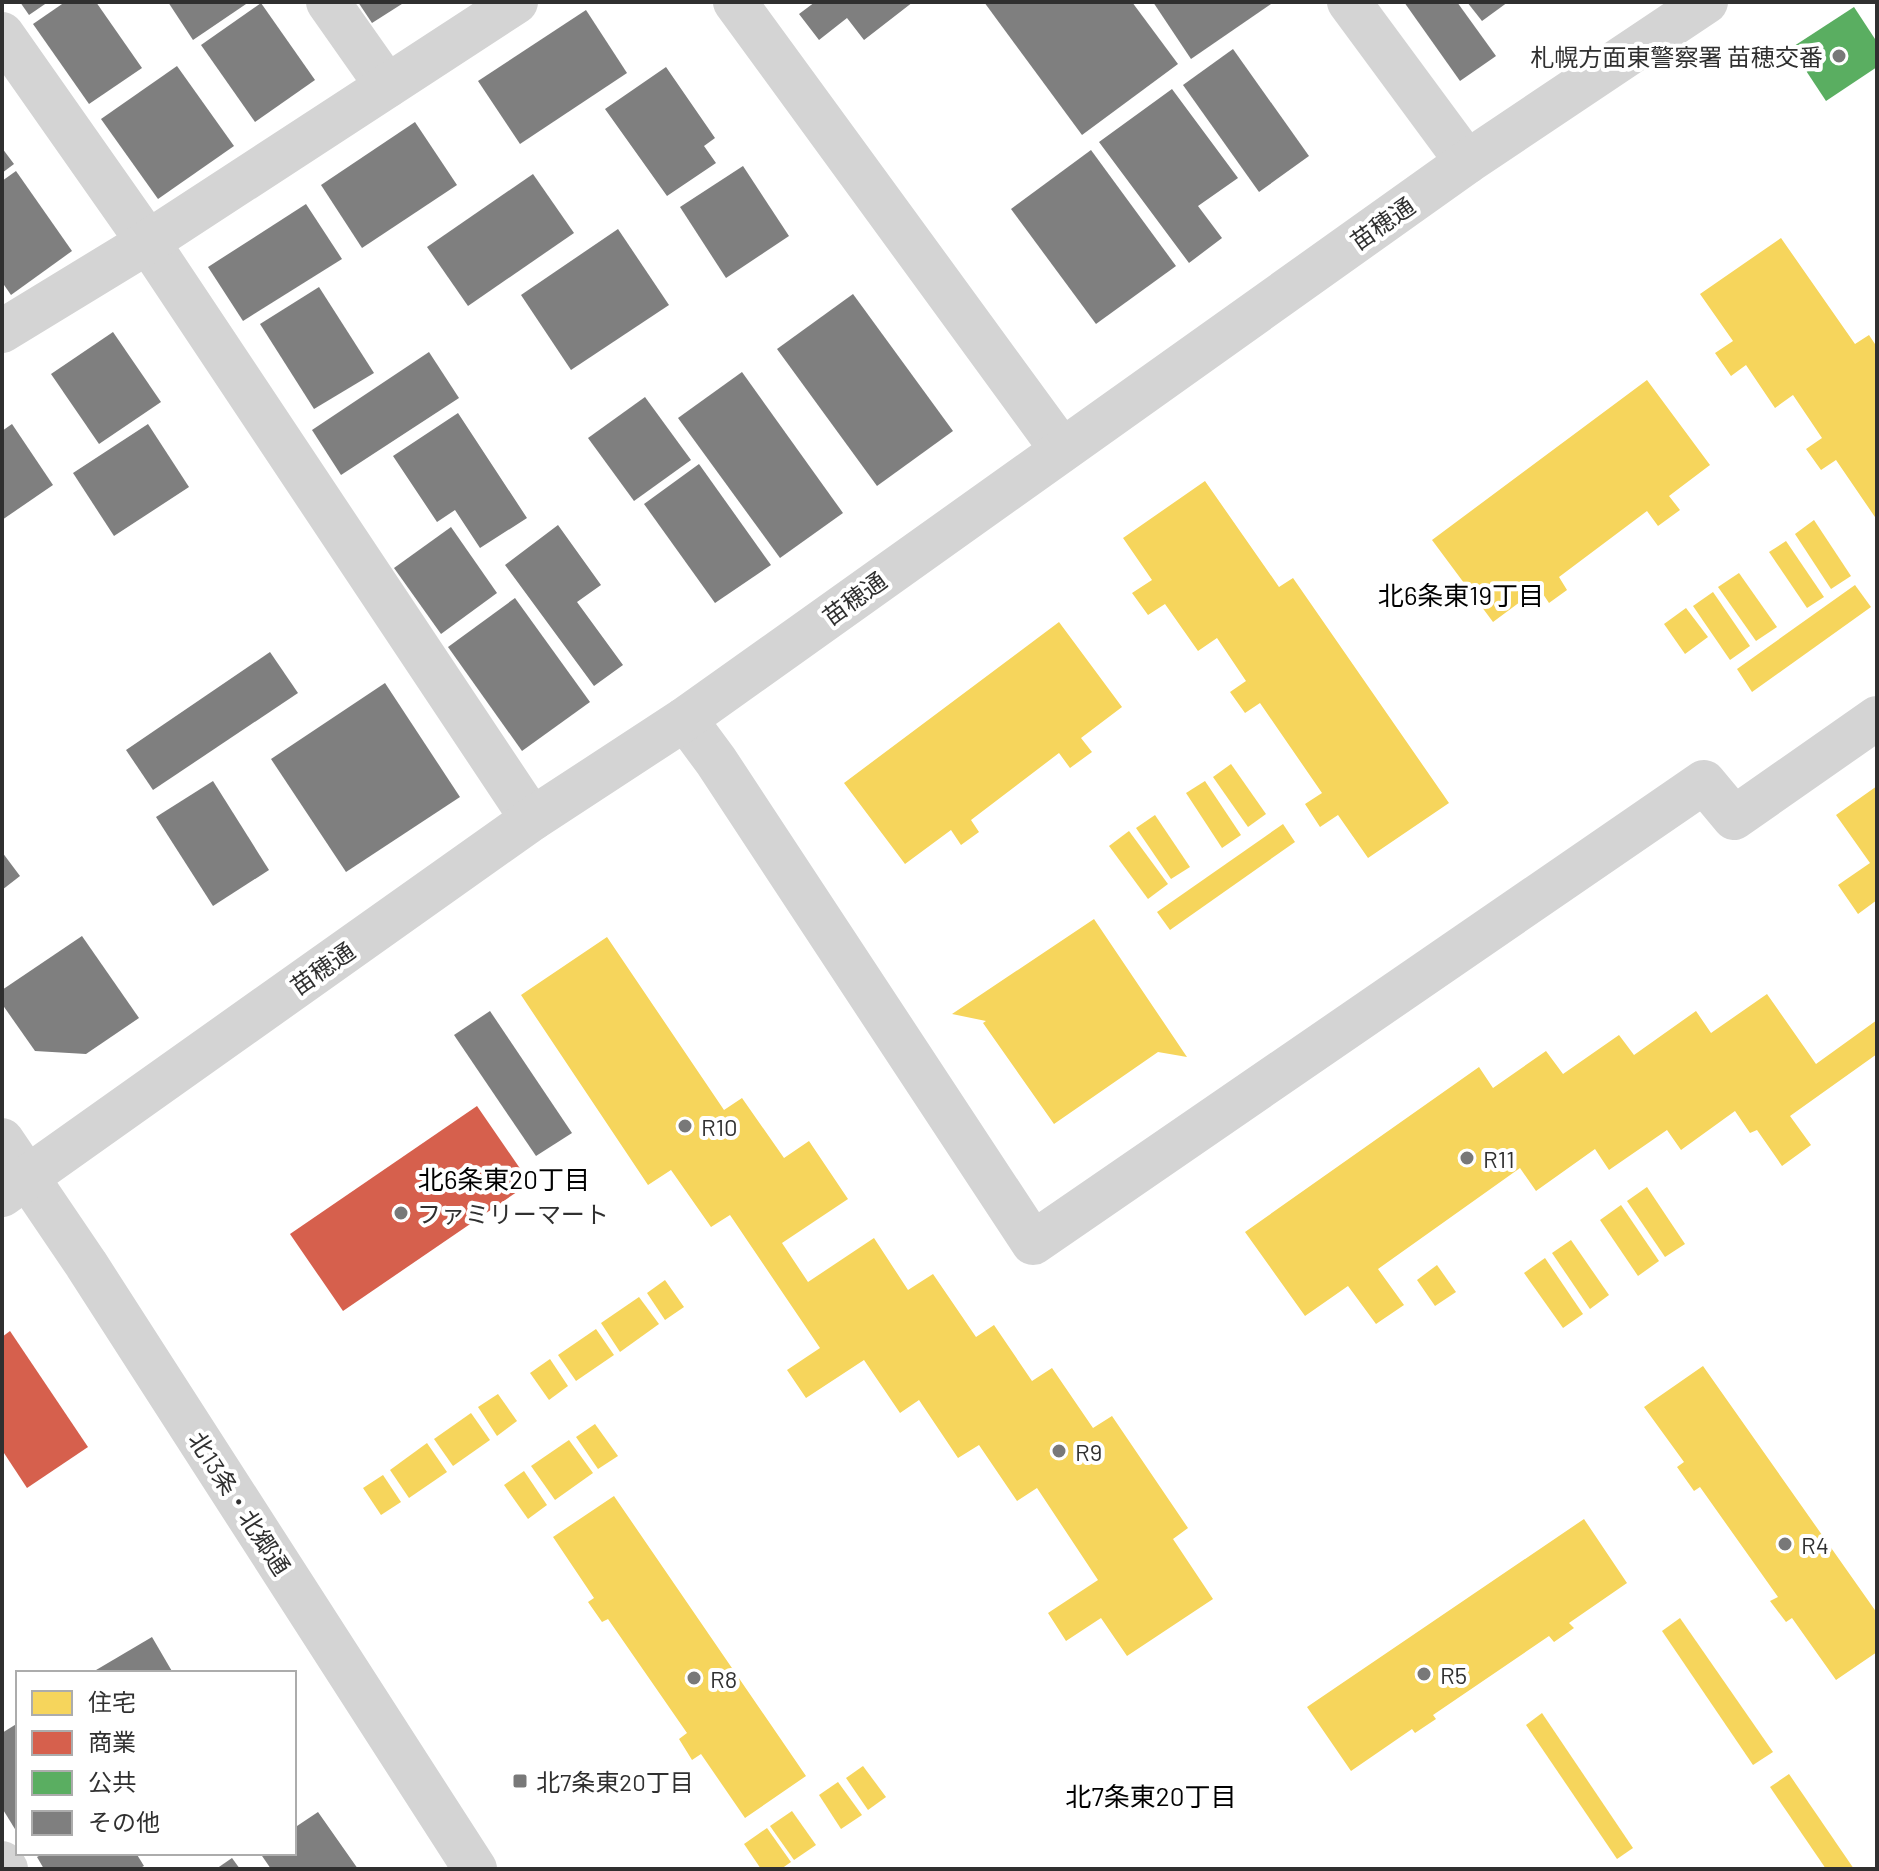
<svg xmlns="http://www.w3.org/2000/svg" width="1879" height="1871" font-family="Barlow,'Noto Sans JP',sans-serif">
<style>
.homes{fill:#f6d55c}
.shops{fill:#d6604d}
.public{fill:#5aae61}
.building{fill:#7f7f7f}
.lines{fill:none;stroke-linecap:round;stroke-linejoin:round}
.minor{stroke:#d4d4d4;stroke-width:44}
.poi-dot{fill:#787878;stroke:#fff;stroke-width:3}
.labels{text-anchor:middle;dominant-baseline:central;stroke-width:8;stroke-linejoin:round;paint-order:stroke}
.poi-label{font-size:24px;fill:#303030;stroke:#fff;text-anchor:start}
.street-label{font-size:24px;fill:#303030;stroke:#fff}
.neighbourhood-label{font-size:26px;fill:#000;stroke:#fff}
</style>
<rect width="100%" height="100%" fill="#fff"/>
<!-- homes -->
<g class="homes">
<path d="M1781 238 1855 344 1869 335 1877 347V520L1836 460 1821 470 1806 449 1822 438 1793 395 1775 408 1746 365 1731 376 1715 353 1733 341 1700 294Z"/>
<path d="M1647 380 1710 465 1669 496 1680 510 1658 526 1647 511 1559 577 1567 590 1549 603 1539 588 1493 622 1432 540Z"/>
<path d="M1205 481 1279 587 1293 578 1449 803 1368 858 1338 815 1320 827 1305 804 1322 793 1260 703 1245 713 1230 692 1246 681 1217 638 1198 651 1165 604 1148 615 1132 593 1152 580 1123 538Z"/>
<path d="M1814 520 1851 576 1831 589 1795 534Z"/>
<path d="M1786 541 1824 597 1807 608 1769 552Z"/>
<path d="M1739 573 1777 627 1756 641 1718 587Z"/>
<path d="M1855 585 1871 607 1752 692 1737 669Z"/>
<path d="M1713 592 1750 646 1730 660 1693 606Z"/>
<path d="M1686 608 1708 637 1685 654 1664 624Z"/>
<path d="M1059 622 1122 707 1081 738 1092 752 1070 768 1059 753 971 820 979 832 961 845 951 830 905 864 844 783Z"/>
<path d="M1231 764 1266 814 1248 827 1213 777Z"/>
<path d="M1205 781 1241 835 1222 848 1186 793Z"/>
<path d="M1877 786V900L1858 914 1838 885 1870 863 1836 815Z"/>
<path d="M1155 815 1190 867 1171 879 1136 828Z"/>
<path d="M1283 824 1295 842 1170 930 1157 912Z"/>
<path d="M1129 831 1168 884 1148 899 1109 846Z"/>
<path d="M1094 919 1187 1057 1158 1052 1054 1124 983 1023 986 1021 952 1014Z"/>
<path d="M607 937 724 1110 742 1098 784 1158 809 1141 848 1199 782 1243 808 1282 874 1238 908 1290 933 1274 976 1337 994 1325 1032 1381 1052 1368 1093 1428 1112 1416 1188 1528 1173 1539 1213 1599 1127 1656 1101 1618 1066 1641 1048 1613 1098 1580 1037 1488 1017 1501 979 1445 958 1458 919 1400 900 1413 864 1360 806 1398 787 1370 820 1348 730 1215 711 1227 671 1170 648 1185 521 995Z"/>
<path d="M1767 994 1816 1064 1877 1020V1054L1790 1116 1811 1145 1782 1166 1757 1130 1750 1133 1735 1111 1681 1150 1667 1130 1609 1170 1595 1149 1536 1191 1520 1168 1378 1269 1404 1305 1376 1324 1348 1286 1305 1316 1245 1232 1479 1067 1493 1088 1546 1051 1563 1074 1619 1035 1634 1055 1696 1011 1711 1033Z"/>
<path d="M1647 1187 1685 1244 1665 1257 1627 1201Z"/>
<path d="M1621 1205 1659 1261 1638 1276 1600 1220Z"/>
<path d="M1571 1240 1609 1295 1590 1309 1552 1253Z"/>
<path d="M1545 1258 1583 1314 1563 1328 1524 1273Z"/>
<path d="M1437 1265 1456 1292 1435 1306 1417 1280Z"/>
<path d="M665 1280 684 1307 665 1320 647 1293Z"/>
<path d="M639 1297 659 1324 620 1352 601 1323Z"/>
<path d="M596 1329 614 1355 576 1381 558 1355Z"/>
<path d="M550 1359 568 1386 549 1400 530 1373Z"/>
<path d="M1703 1366 1877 1613V1652L1836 1680 1792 1618 1786 1622 1770 1601 1778 1597 1700 1487 1694 1491 1677 1467 1684 1462 1644 1407Z"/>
<path d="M498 1394 517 1421 497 1436 478 1407Z"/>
<path d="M471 1413 490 1440 453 1466 434 1439Z"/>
<path d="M595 1424 618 1456 598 1469 576 1437Z"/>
<path d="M569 1440 593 1473 555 1500 531 1466Z"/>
<path d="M427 1443 447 1472 409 1498 390 1470Z"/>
<path d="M524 1471 547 1505 528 1519 504 1485Z"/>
<path d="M383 1475 401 1502 381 1515 363 1488Z"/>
<path d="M614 1496 806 1776 745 1818 701 1754 692 1760 679 1739 687 1733 608 1619 602 1622 588 1602 594 1598 553 1537Z"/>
<path d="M1584 1519 1627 1583 1569 1623 1574 1628 1554 1642 1549 1636 1433 1715 1436 1719 1415 1733 1412 1729 1351 1771 1307 1707Z"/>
<path d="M1680 1618 1773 1752 1753 1765 1662 1631Z"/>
<path d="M1542 1713 1633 1848 1617 1859 1526 1725Z"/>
<path d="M863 1766 886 1797 868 1810 846 1778Z"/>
<path d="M1789 1774 1854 1869H1826L1770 1787Z"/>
<path d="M838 1782 862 1815 841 1829 819 1795Z"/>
<path d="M792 1811 816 1845 794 1860 770 1826Z"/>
<path d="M767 1828 791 1862 781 1869H761L744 1844Z"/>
</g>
<!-- shops -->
<g class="shops">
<path d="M477 1106 530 1183 343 1311 290 1234Z"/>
<path d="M10 1331 88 1447 27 1488 2 1450V1337Z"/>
</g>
<!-- public -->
<path class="public" d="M1854 7 1877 42V67L1826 101 1791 48Z"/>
<!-- building -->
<g class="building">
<path d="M20 2H48L29 15Z"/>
<path d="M65 2H96L142 68 89 104 33 24Z"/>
<path d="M168 2H249L193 40Z"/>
<path d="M358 2H405L372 23Z"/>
<path d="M815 2H913L864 40 847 18 819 40 799 14Z"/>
<path d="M984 2H1132L1178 64 1082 135Z"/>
<path d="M1153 2H1269L1271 4 1191 59Z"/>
<path d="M1404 2H1457L1496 56 1460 81Z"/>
<path d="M1467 2H1508L1482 21Z"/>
<path d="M261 3 315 80 255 122 201 45Z"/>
<path d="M586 10 627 73 520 144 478 81Z"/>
<path d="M1233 49 1309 156 1259 192 1183 85Z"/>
<path d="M177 66 234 146 158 199 101 119Z"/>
<path d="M666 67 715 138 704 146 716 163 667 196 605 109Z"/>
<path d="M1172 89 1238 178 1198 206 1222 238 1189 263 1099 142Z"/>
<path d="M415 122 457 185 362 248 321 185Z"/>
<path d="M2 148 14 164 2 173Z"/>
<path d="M1091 150 1176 266 1096 324 1011 209Z"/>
<path d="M743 166 789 236 726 278 680 207Z"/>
<path d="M16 171 72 251 11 295 2 282V181Z"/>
<path d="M533 174 574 233 468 306 427 247Z"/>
<path d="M306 204 342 259 243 321 208 267Z"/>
<path d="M618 229 669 305 571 370 521 295Z"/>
<path d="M319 287 374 373 314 409 260 324Z"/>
<path d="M853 294 953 431 877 486 777 349Z"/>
<path d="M113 332 161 402 99 444 51 374Z"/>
<path d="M429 352 459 398 341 475 312 430Z"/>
<path d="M742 372 843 513 780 558 678 418Z"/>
<path d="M645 397 691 460 634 501 588 438Z"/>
<path d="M458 413 527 518 480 548 455 510 437 522 393 456Z"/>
<path d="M12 424 53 485 2 520V431Z"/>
<path d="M148 424 189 487 114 536 73 473Z"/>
<path d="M699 464 771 565 715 603 644 504Z"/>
<path d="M558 525 601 585 577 602 623 665 594 686 505 565Z"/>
<path d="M451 527 497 593 441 634 394 568Z"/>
<path d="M515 598 590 702 522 751 448 647Z"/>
<path d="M270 652 298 693 153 790 126 750Z"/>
<path d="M385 683 460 797 346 872 271 759Z"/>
<path d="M213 781 269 870 213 906 156 817Z"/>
<path d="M2 852 20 876 2 890Z"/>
<path d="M82 936 139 1018 86 1054 35 1051 2 1004V990Z"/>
<path d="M490 1011 572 1133 536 1156 454 1035Z"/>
<path d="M152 1637 173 1673H91Z"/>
<path d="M18 1723V1834L2 1808V1733Z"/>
<path d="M318 1812 358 1869H271L260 1853H294V1828Z"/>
<path d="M44 1853H136L144 1866 138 1869H44L37 1857Z"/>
<path d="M232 1858 240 1869H216Z"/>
</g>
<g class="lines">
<!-- minor -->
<g class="minor">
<path d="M328 2 387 86"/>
<path d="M735 2 1062 450"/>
<path d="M1349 2 1467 162"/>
<path d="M2 34 148 242 532 819"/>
<path d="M2 331 148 242 516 2"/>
<path d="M685 719 716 761 1033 1243 1704 782 1734 818 1877 718"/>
<path d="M2 1140 86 1264 475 1869"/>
<path d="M2 1195 532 819 685 719 1467 162 1706 2"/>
<path d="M2 1863 6 1869"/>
</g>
</g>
<!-- markers -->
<g class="poi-dot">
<circle cx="1839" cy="56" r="8"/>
<circle cx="685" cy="1126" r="8"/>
<circle cx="1467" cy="1158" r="8"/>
<circle cx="401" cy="1213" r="8"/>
<circle cx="1059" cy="1451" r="8"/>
<circle cx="1785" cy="1544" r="8"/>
<circle cx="1424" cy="1674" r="8"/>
<circle cx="694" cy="1678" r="8"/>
<rect x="512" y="1773" width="16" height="16" rx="4"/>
</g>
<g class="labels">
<!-- poi labels -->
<g class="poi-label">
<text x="1823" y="56" text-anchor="end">札幌方面東警察署 苗穂交番</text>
<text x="701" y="1126">R10</text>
<text x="1483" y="1158">R11</text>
<text x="417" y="1213">ファミリーマート</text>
<text x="1075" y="1451">R9</text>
<text x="1801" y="1544">R4</text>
<text x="1440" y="1674">R5</text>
<text x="710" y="1678">R8</text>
<text x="536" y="1781">北7条東20丁目</text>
</g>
<!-- street labels -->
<g class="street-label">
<text transform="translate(1382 223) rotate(-35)">苗穂通</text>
<text transform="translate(854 598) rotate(-36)">苗穂通</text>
<text transform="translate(322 968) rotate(-35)">苗穂通</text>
<text transform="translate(240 1503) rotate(57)">北13条・北郷通</text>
</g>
<!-- neighbourhood labels -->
<g class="neighbourhood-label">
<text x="1461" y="594">北6条東19丁目</text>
<text x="504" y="1178">北6条東20丁目</text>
<text x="1151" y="1795">北7条東20丁目</text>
</g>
</g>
<!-- border -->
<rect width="1879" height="1871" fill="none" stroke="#303030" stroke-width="8"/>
<!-- legend -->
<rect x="16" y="1671" width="280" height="184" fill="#ffffff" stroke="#acacac" stroke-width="2"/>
<rect x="32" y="1691" width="40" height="24" fill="#f6d55c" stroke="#acacac" stroke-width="2"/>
<text x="88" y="1711" font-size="24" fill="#303030">住宅</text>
<rect x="32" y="1731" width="40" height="24" fill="#d6604d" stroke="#acacac" stroke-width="2"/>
<text x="88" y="1751" font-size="24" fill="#303030">商業</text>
<rect x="32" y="1771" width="40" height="24" fill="#5aae61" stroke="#acacac" stroke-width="2"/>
<text x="88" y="1791" font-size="24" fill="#303030">公共</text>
<rect x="32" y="1811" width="40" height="24" fill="#7f7f7f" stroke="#acacac" stroke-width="2"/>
<text x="88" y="1831" font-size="24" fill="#303030">その他</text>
</svg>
